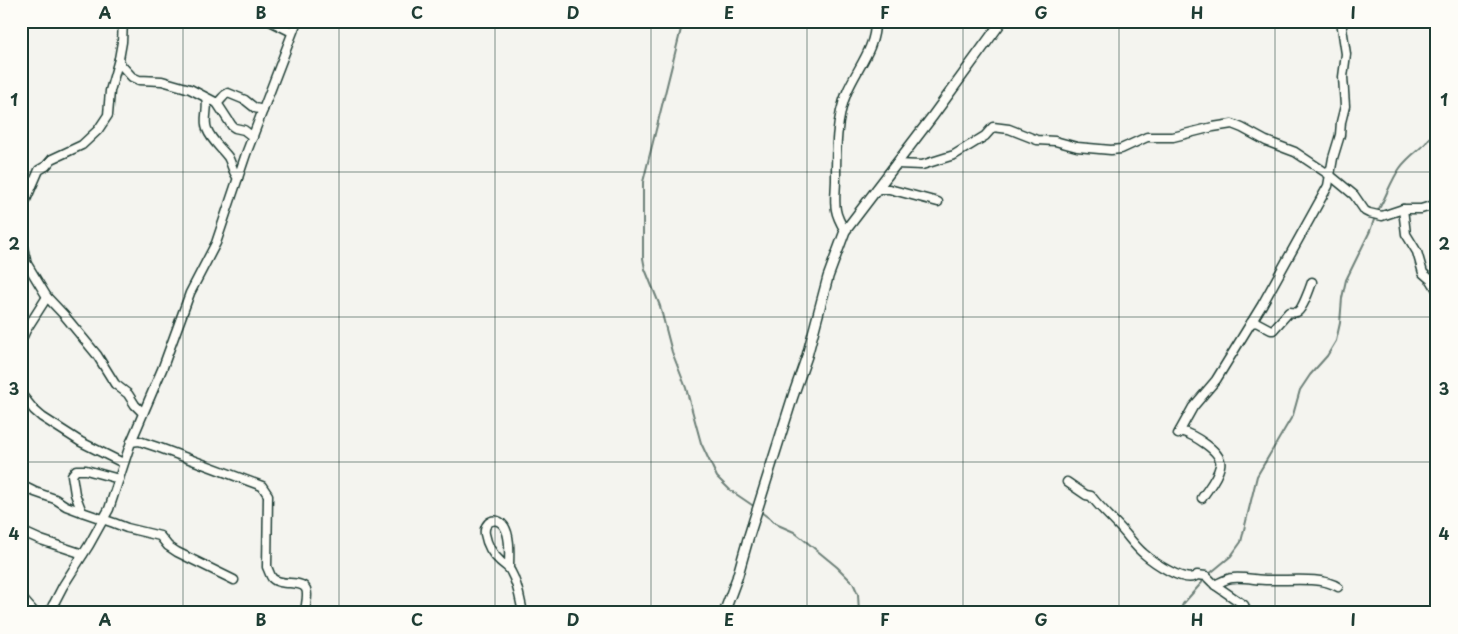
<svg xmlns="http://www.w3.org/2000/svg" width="1458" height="634" font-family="'Playpen Sans',sans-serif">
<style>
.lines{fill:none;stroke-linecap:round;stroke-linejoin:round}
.stream{stroke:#6e8179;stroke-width:2}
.minor-casing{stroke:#1f3d34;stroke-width:11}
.major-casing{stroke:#1f3d34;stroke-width:12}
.minor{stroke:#fdfcf7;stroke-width:8}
.major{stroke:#fdfcf7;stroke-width:9}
.grid{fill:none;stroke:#1f3d34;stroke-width:1;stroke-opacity:0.55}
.neatline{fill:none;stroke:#1f3d34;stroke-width:2}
.grid-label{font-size:16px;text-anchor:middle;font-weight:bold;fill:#1f3d34}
</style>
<rect width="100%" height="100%" fill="#f4f4ef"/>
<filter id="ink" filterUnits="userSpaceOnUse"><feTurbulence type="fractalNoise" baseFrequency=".02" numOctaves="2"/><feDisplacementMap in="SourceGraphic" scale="10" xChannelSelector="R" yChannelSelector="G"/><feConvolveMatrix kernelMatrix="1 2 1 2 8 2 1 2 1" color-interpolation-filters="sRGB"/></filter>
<g filter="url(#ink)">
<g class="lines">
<!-- stream -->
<g class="stream">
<path d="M683 21 643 182V258L645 269 660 306 672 352 686 388 701 443 717 477 730 490 755 507"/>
<path d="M1377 212C1386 198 1390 182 1400 168 1407 158 1416 152 1425 144 1429 139 1433 133 1437 128"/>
<path d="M761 512 778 525 794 532 803 539 837 567 853 583 858 594 859 613"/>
<path d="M1208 575 1231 556 1241 542 1257 476 1293 415 1300 390 1310 375 1327 356 1336 341 1340 323 1342 298 1346 280 1370 231 1375 217"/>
<path d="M1179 613 1183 604 1205 579"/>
</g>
<defs>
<g id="minor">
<path d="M123 21 122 42 119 59 121 65 132 77 139 80 162 81 190 89 217 103 232 126 235 128 244 130 253 137"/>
<path d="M270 21 292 32"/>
<path d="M206 98C209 108 203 119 207 129 211 140 221 148 228 157 232 164 232 171 238 178"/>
<path d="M217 103C222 100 223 95 228 93L245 100 255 108 263 110"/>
<path d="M896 164 922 165 954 155 985 136 993 127 1009 129 1037 140 1055 141 1077 147 1111 150 1121 149 1147 137H1173L1213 127 1232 124 1242 128 1266 141 1295 152 1331 176 1354 195 1365 211 1369 213 1382 216 1403 209H1421L1437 204"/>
<path d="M877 189H889L938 202"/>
<path d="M21 206 25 202 39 170 46 166 52 159 82 145 98 130 108 115 110 91 119 59"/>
<path d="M1403 209 1406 234 1417 252 1423 273 1431 280 1437 290"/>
<path d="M845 231C841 224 837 217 836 210 834 200 836 189 836 179 836 151 836 118 847 92 857 68 876 48 875 21"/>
<path d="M21 239 26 260"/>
<path d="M21 254 47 297 64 315 97 355 115 384 128 394 135 405 143 413"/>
<path d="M1251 323 1256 322 1271 330H1273L1289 312C1292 312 1295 313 1297 312 1302 310 1310 288 1312 282"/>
<path d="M21 341 26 330 47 297"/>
<path d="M21 394 34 410 42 417 81 442 123 463"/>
<path d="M1180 431C1192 434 1224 452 1220 466 1217 479 1209 487 1202 498"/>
<path d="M1178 434 1193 407 1216 380 1262 305 1328 186 1333 158 1340 135 1341 122 1345 106 1343 77 1346 54 1341 21"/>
<path d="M131 442 139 441 160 448 262 486 268 495 267 567C269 571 270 575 272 578 281 587 301 579 306 589 309 595 305 606 305 613"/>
<path d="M1067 482 1086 495 1091 496C1101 509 1114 520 1125 533 1131 540 1136 547 1143 553 1153 562 1186 585 1197 575L1206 576 1215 585 1244 605 1247 613"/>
<path d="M21 485 35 492 55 499 66 506 82 512 114 523 127 528 160 536 168 546 177 552 234 580"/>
<path d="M82 512 75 494 72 475 76 470H86L119 479"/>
<path d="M21 531 41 540 83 554"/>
<path d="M509 568C509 555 511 537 504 526 496 515 483 522 485 534 487 545 492 554 500 561 504 565 509 567 511 572 518 584 520 599 523 613"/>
<path d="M1215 585C1221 582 1227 578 1233 578 1245 577 1257 580 1268 580 1288 581 1321 576 1338 587"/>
<path d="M21 597 35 613"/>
<path d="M53 605 62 613"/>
<path d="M49 613 63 586 89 545 109 509 131 442 163 367 190 293 216 243 246 154 297 21"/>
<path d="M1349 613V612"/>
</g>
<path id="major" d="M724 613 737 578 748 539 793 396 807 356 828 277 845 231 932 117 1002 21"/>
</defs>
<!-- minor casing -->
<use href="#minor" class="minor-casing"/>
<!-- major casing -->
<use href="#major" class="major-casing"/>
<!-- minor -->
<use href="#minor" class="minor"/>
<!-- major -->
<use href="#major" class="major"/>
</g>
</g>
<!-- grid -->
<path class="grid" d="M183 21V613M339 21V613M495 21V613M651 21V613M807 21V613M963 21V613M1119 21V613M1275 21V613M21 172H1437M21 317H1437M21 462H1437"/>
<!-- margin -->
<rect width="1458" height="634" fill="none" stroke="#fdfcf7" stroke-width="55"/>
<rect x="28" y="28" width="1402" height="578" class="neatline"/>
<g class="grid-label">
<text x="105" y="19">A</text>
<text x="261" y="19">B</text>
<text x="417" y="19">C</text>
<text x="573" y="19">D</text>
<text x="729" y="19">E</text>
<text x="885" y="19">F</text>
<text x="1041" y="19">G</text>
<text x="1197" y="19">H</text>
<text x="1353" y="19">I</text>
<text x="14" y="106">1</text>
<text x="1444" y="106">1</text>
<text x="14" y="250">2</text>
<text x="1444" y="250">2</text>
<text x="14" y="395">3</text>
<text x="1444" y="395">3</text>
<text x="14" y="540">4</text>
<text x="1444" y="540">4</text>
<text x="105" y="626">A</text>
<text x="261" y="626">B</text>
<text x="417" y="626">C</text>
<text x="573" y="626">D</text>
<text x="729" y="626">E</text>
<text x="885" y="626">F</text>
<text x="1041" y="626">G</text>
<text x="1197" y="626">H</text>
<text x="1353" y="626">I</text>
</g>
</svg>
